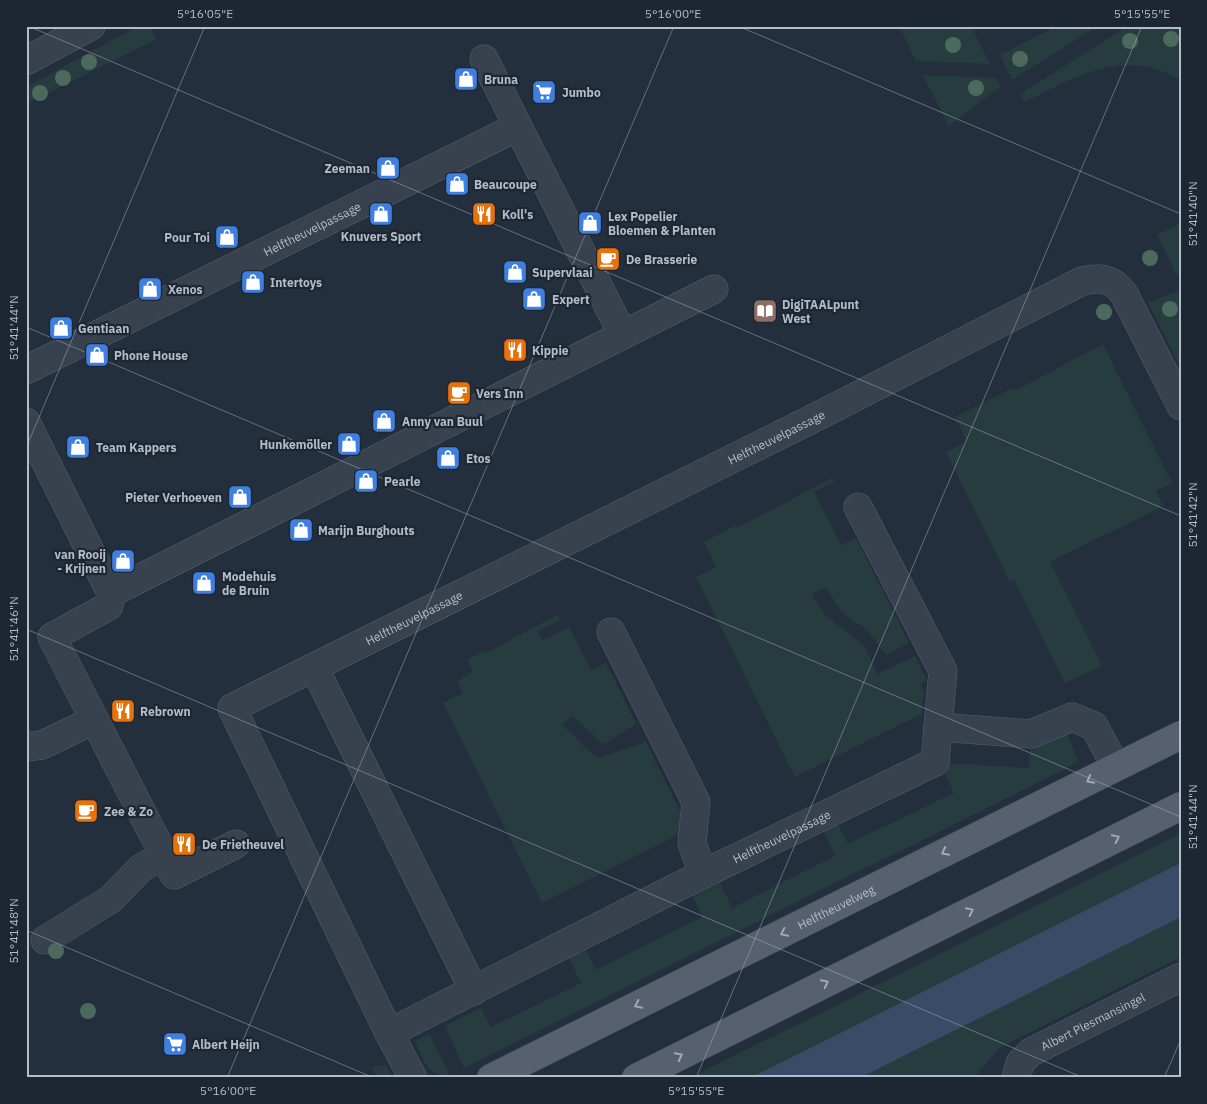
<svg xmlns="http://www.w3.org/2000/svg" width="1207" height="1104" font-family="'IBM Plex Sans',sans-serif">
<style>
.green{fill:#263c3f}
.water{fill:#394c67}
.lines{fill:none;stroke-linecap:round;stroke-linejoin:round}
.minor-casing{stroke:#565f6c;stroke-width:29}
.major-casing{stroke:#414a57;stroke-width:29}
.minor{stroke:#38414e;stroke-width:28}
.major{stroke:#56606e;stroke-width:28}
.tree{fill:#4b6a5d}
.oneway{stroke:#a1aab7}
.ticks{fill:none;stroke:#b4bcc9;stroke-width:1;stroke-opacity:0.45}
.labels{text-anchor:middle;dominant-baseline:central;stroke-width:4.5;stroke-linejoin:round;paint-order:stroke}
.poi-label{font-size:12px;font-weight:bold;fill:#b4bcc9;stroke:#1d2633;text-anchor:start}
.street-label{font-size:12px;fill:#b4bcc9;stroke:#1d2633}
.neatline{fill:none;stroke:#b4bcc9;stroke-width:2}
.ticks-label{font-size:12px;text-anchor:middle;fill:#b4bcc9}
</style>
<rect width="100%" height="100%" fill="#242f3e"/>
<!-- green -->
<g class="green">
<path d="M139 26H150L156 39 26 104V87Z"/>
<path d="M899 26H971L990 64 916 61Z"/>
<path d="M1058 26H1098L1012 80 1000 55Z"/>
<path d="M1128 26H1181V80C1123 47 1077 76 1025 102L1020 94Z"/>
<path d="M923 75 996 78 1001 86 949 126Z"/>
<path d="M1181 223V272L1176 274 1157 235Z"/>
<path d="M1181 290V368L1148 302Z"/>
<path d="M1103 344 1172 483 1156 491 1163 506 1050 562 1102 666 1065 683 1014 580 1010 582 946 452 967 442 955 417 1013 388 1014 390 1026 385Z"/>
<path d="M832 478 834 482 814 492 841 545 856 538 909 643 886 655 866 629 844 614 825 587 812 594 826 616 864 645 877 674 915 656 927 680 921 684 924 691 922 714 795 777 696 577 716 567 704 542 735 526 737 528Z"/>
<path d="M557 615 560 620 538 631 542 640 569 627 591 670 606 663 636 724 603 745 573 716 562 725 597 758 646 742 683 818 682 833 542 903 443 703 463 693 457 681 473 672 467 660 485 651 486 653Z"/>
<path d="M1066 732 1079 762 464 1068 445 1026 481 1008 491 1027 581 983 568 956 585 948 596 970 703 917 692 895 720 882 732 908 835 856 823 830 837 823 848 844 954 793 944 771 946 763 1029 768 1030 750 1033 748Z"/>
<path d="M1181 833V864L751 1078H690Z"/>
<path d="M1181 917V957L999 1048 974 1078H860Z"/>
<path d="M429 1034 450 1075C427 1078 423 1058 415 1041Z"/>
<path d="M386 1065 392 1078H377L371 1067Z"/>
</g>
<!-- water -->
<path class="water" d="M1181 863V917L860 1078H750Z"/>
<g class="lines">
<defs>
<g id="minor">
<path d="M484 59 623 335"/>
<path d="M26 61 91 26"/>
<path id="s1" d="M26 370 517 127"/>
<path d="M26 422 111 593"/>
<path d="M858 507 943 671 938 727"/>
<path d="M611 632 696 802 692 843 703 874"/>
<path d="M314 667 474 991"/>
<path d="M26 747 42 745 94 720"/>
<path d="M236 844 174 875 52 637 109 606 111 593 714 289"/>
<path d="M45 940 111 899 141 868 164 855"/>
<path id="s2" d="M389 1033 703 874 935 762 938 727 1031 734 1072 717 1094 726 1116 767"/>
<path id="s3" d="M413 1078 389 1033 232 708 816 417 1082 281C1101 277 1112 278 1124 294L1181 406"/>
<path id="s4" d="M1016 1078 1020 1063 1031 1052 1181 977"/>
</g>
<g id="major">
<path id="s5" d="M491 1078 1181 735"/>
<path d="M636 1078 1181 806"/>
</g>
</defs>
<!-- minor casing -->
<use href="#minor" class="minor-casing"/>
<!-- major casing -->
<use href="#major" class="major-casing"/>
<!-- minor -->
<use href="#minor" class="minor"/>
<!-- major -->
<use href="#major" class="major"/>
</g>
<!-- trees -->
<g class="tree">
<circle cx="1171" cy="39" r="8"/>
<circle cx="1130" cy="41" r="8"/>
<circle cx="953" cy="45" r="8"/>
<circle cx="1020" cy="59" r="8"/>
<circle cx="89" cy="62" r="8"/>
<circle cx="63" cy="78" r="8"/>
<circle cx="976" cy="88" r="8"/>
<circle cx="40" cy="93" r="8"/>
<circle cx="1150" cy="258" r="8"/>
<circle cx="1170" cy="309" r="8"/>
<circle cx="1104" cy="312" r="8"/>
<circle cx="56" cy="951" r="8"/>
<circle cx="88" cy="1011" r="8"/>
</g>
<!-- one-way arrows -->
<defs><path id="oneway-chevron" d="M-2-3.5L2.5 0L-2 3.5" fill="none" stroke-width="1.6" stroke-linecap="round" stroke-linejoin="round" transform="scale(1.25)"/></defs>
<g class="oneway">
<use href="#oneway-chevron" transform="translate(1090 780) rotate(153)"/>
<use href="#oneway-chevron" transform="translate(1116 838) rotate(-26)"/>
<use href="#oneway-chevron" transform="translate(945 852) rotate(153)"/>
<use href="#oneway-chevron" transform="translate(970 911) rotate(-26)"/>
<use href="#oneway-chevron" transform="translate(784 933) rotate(154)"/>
<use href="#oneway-chevron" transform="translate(825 983) rotate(-26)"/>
<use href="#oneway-chevron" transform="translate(638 1005) rotate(154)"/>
<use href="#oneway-chevron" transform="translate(679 1056) rotate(-27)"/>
</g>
<!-- ticks -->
<path class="ticks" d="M28 26 1181 516M738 26 1181 214M26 327 1181 817M26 448 205 26M26 629 1084 1078M26 930 374 1078M227 1078 674 26M696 1078 1142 26M1164 1078 1181 1039"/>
<!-- icons -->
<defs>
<symbol id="shop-square" viewBox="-11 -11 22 22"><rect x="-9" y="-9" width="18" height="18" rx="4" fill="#3f7fe0" stroke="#1d2633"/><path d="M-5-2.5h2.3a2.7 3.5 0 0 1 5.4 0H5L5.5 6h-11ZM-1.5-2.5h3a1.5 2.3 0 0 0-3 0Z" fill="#fff"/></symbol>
<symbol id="supermarket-square" viewBox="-11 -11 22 22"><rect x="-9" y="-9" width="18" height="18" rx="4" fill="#3f7fe0" stroke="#1d2633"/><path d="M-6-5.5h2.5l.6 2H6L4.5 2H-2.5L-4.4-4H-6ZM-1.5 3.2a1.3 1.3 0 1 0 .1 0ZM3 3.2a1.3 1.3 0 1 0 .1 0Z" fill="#fff"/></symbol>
<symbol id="restaurant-square" viewBox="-11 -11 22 22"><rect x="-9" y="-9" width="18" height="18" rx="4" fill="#e8710a" stroke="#1d2633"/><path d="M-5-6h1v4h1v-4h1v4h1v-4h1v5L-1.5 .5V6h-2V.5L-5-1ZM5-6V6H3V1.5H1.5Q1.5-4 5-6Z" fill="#fff"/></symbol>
<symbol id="cafe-square" viewBox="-11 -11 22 22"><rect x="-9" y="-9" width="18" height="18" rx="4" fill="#e8710a" stroke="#1d2633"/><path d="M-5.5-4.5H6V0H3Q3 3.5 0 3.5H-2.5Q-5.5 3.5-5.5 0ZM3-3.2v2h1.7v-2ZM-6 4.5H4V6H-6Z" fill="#fff"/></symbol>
<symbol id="library-square" viewBox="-11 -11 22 22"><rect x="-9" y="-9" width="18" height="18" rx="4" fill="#8d6e63" stroke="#1d2633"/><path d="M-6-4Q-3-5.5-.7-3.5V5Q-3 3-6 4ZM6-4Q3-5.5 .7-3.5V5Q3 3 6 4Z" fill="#fff"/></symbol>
</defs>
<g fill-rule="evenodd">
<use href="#shop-square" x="452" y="65" width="28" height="28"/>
<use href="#supermarket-square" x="530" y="78" width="28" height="28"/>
<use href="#shop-square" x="374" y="154" width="28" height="28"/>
<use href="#shop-square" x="443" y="170" width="28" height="28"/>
<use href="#shop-square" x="367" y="200" width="28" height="28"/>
<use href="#restaurant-square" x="470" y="200" width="28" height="28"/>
<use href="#shop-square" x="576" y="209" width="28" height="28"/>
<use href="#shop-square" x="213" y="223" width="28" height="28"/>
<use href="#cafe-square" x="594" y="245" width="28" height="28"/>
<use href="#shop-square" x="501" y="258" width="28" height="28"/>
<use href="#shop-square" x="239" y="268" width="28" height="28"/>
<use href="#shop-square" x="136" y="275" width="28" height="28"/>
<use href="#shop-square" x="520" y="285" width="28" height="28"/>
<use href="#library-square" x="751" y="297" width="28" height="28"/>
<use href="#shop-square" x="47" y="314" width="28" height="28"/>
<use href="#restaurant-square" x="501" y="336" width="28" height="28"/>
<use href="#shop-square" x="83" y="341" width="28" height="28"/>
<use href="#cafe-square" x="445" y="379" width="28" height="28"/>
<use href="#shop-square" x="370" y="407" width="28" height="28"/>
<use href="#shop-square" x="335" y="430" width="28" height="28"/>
<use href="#shop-square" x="64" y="433" width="28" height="28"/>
<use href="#shop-square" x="434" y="444" width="28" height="28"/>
<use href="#shop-square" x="352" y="467" width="28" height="28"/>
<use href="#shop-square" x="226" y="483" width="28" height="28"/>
<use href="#shop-square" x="287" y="516" width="28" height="28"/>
<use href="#shop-square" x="109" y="547" width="28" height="28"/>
<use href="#shop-square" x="190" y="569" width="28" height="28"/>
<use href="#restaurant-square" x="109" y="697" width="28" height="28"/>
<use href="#cafe-square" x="72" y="797" width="28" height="28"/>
<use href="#restaurant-square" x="170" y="830" width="28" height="28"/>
<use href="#supermarket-square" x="161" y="1030" width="28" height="28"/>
</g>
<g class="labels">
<!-- poi labels -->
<g class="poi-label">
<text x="484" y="79">Bruna</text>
<text x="562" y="92">Jumbo</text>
<text x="370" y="168" text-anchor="end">Zeeman</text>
<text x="474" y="184">Beaucoupe</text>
<text x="502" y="214">Koll's</text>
<text x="608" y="216">Lex Popelier<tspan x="608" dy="14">Bloemen &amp; Planten</tspan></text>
<text x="381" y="236" text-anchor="middle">Knuvers Sport</text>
<text x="210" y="237" text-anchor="end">Pour Toi</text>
<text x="626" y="259">De Brasserie</text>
<text x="532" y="272">Supervlaai</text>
<text x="270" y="282">Intertoys</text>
<text x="168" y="289">Xenos</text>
<text x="552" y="299">Expert</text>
<text x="782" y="304">DigiTAALpunt<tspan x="782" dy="14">West</tspan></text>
<text x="78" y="328">Gentiaan</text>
<text x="532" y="350">Kippie</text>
<text x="114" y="355">Phone House</text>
<text x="476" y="393">Vers Inn</text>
<text x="402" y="421">Anny van Buul</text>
<text x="332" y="444" text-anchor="end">Hunkemöller</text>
<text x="96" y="447">Team Kappers</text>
<text x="466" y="458">Etos</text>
<text x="384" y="481">Pearle</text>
<text x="222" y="497" text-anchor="end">Pieter Verhoeven</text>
<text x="318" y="530">Marijn Burghouts</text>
<text x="106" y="554" text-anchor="end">van Rooij<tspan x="106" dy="14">- Krijnen</tspan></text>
<text x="222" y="576">Modehuis<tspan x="222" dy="14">de Bruin</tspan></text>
<text x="140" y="711">Rebrown</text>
<text x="104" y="811">Zee &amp; Zo</text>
<text x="202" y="844">De Frietheuvel</text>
<text x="192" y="1044">Albert Heijn</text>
</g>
<!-- street labels -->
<g class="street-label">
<text stroke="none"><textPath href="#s1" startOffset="319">Helftheuvelpassage</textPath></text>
<text stroke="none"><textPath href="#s3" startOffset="1020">Helftheuvelpassage</textPath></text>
<text stroke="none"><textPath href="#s3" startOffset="615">Helftheuvelpassage</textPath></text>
<text stroke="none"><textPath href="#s2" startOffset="439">Helftheuvelpassage</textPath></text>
<text stroke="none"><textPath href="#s5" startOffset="385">Helftheuvelweg</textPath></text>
<text stroke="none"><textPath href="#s4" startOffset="100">Albert Plesmansingel</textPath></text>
</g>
</g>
<!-- border -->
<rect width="1207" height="1104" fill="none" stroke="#1d2633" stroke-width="55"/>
<rect x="28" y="28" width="1152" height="1048" class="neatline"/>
<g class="ticks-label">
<text x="205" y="18">5°16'05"E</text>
<text x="673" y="18">5°16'00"E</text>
<text x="1142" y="18">5°15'55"E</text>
<text transform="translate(1193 214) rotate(-90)" y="4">51°41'40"N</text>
<text transform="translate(14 328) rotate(-90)" y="4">51°41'44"N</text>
<text transform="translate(1193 515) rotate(-90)" y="4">51°41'42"N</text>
<text transform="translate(14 629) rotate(-90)" y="4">51°41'46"N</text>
<text transform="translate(1193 817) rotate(-90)" y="4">51°41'44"N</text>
<text transform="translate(14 931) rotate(-90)" y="4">51°41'48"N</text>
<text x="228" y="1095">5°16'00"E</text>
<text x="696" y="1095">5°15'55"E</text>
</g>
</svg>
